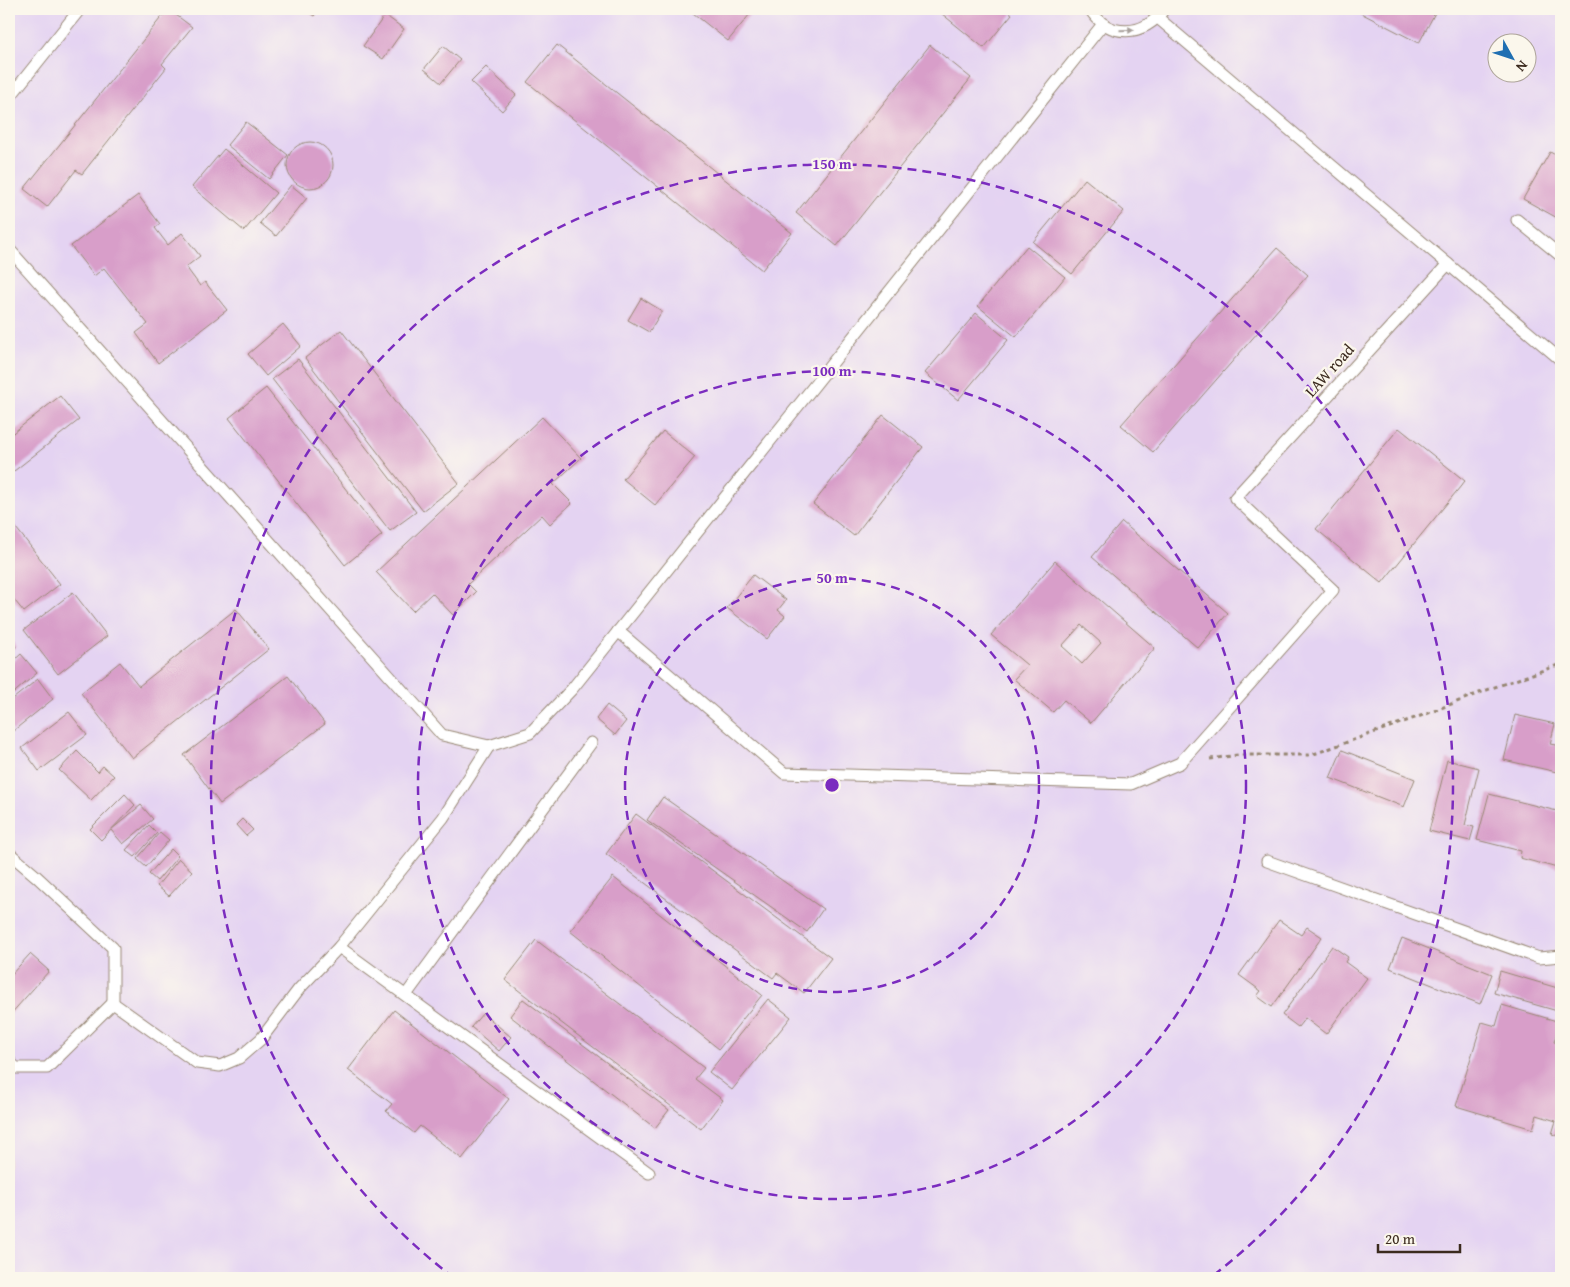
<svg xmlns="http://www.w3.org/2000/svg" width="1570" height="1287" font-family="'Gentium Book Plus',serif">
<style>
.built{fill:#e4d3f2;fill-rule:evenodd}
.building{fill:#d89ec9;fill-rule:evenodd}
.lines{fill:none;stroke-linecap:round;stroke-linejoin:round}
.service-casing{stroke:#968672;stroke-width:13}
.path{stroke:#968672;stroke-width:3;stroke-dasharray:4 4;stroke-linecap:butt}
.service{stroke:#fff;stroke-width:11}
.oneway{fill:#a79f9a}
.ring{fill:none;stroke:#7b2cbf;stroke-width:2.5;stroke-dasharray:9 6}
.labels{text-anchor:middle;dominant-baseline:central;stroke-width:4.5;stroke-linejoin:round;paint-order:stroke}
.street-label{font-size:16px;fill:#3b2a1e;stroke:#fbf7ec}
.centre{fill:#7b2cbf;stroke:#fbf7ec;stroke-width:2.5}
.ring-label{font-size:15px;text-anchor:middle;font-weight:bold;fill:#7b2cbf;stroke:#fbf7ec;stroke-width:4.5;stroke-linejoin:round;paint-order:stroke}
</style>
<rect width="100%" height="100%" fill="#fbf7ec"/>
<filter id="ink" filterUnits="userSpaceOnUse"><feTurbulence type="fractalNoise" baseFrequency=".02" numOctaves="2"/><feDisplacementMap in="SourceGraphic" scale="10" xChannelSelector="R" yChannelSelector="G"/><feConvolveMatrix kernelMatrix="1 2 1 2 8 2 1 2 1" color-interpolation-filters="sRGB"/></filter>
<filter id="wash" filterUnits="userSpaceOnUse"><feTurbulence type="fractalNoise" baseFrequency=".0096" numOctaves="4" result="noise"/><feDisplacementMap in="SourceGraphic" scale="20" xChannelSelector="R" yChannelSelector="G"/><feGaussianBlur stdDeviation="1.12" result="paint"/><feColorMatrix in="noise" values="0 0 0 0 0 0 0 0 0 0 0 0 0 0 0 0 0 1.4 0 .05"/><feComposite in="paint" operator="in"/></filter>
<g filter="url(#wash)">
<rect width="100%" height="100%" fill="#f1e3c7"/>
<!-- built -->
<path class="built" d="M9 9H1561V1278H9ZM1498 42H1528V72H1498Z"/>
<g id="blocks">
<!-- building -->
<g class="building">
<path d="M168 9 192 27 162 64 166 68 82 174 76 170 47 207 24 189Z"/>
<path d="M304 9H320L314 16Z"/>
<path d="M688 9H754L728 41Z"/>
<path d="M936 9H1005L1012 14 984 48Z"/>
<path d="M1353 9H1437L1419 43Z"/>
<path d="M385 15 404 29 383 59 363 46Z"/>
<path d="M557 45 792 233 762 270 527 82Z"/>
<path d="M930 45 971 78 837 246 796 213Z"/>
<path d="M443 46 460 60 441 83 424 69Z"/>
<path d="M486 67 516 95 502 111 471 82Z"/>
<path d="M246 122 288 155 269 179 227 145Z"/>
<circle cx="310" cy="165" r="23"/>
<path d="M224 149 276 193 244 231 192 187Z"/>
<path d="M1550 152 1561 158V220L1523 199Z"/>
<path d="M1085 179 1124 211 1072 274 1033 242Z"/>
<path d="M291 185 307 198 276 236 260 223Z"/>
<path d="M138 195 160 224 155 228 168 245 182 233 200 256 186 267 200 286 205 282 227 310 158 363 136 333 148 324 104 268 94 276 71 246Z"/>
<path d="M1027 246 1065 277 1016 337 978 306Z"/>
<path d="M1277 248 1308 275 1153 452 1121 425Z"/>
<path d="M641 298 662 311 649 332 628 320Z"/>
<path d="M976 313 1008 340 958 400 925 373Z"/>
<path d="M283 324 301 346 266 376 248 354Z"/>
<path d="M341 330 459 483 423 511 305 358Z"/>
<path d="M298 359 416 512 390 531 272 379Z"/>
<path d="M266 388 382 535 345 565 229 418Z"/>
<path d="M60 396 79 420 9 475V436Z"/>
<path d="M883 415 923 447 854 536 813 504Z"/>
<path d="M542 417 581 458 553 484 572 503 550 524 542 515 468 584 476 592 453 615 432 593 413 611 376 572Z"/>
<path d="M1399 428 1465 481 1382 583 1316 529Z"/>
<path d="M663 431 695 457 655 505 623 479Z"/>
<path d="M9 519 60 584 24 612 11 596 9 597Z"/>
<path d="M1122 522 1228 613 1198 648 1092 557Z"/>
<path d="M1055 561 1155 648 1091 723 1064 700 1053 712 1014 679 1027 665 991 635ZM1081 625 1101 643 1082 664 1062 646Z"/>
<path d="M753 575 786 600 778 610 785 616 767 639 727 608Z"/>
<path d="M73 592 107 636 58 674 24 630Z"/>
<path d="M236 609 269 649 132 758 81 693 120 662 139 686Z"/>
<path d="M9 637 16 647 9 652Z"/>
<path d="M21 654 37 673 9 697V665Z"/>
<path d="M288 676 325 724 220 804 184 755Z"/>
<path d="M38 679 53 699 13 731 9 726V702Z"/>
<path d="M607 705 626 721 615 735 596 719Z"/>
<path d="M69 712 87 735 39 771 22 748Z"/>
<path d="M1515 715 1555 724 1550 744 1561 746V773L1504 760Z"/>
<path d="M1342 750 1415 779 1404 807 1330 778Z"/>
<path d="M77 751 98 772 103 766 114 776 91 800 59 770Z"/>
<path d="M1447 760 1479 768 1465 825 1474 827 1470 841 1429 831Z"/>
<path d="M125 794 135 805 101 840 90 829Z"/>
<path d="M1489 794 1561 812V869L1520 858 1521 851 1477 840Z"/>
<path d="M663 797 823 909 807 932 647 820Z"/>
<path d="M141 805 153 819 123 844 111 830Z"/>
<path d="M636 814 831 958 804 993 777 973 773 978 606 854Z"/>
<path d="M242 819 253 830 246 836 236 825Z"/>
<path d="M149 825 157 833 135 857 126 850Z"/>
<path d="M160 832 169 840 146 867 137 859Z"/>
<path d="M171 849 178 856 157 881 149 874Z"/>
<path d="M179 859 192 871 169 896 157 886Z"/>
<path d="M613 877 762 995 719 1049 570 931Z"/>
<path d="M1279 920 1301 935 1307 927 1322 937 1272 1007 1257 996 1261 991 1239 975Z"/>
<path d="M1402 938 1492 974 1480 1004 1390 968Z"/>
<path d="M536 940 704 1068 695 1079 723 1100 701 1129 505 980Z"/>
<path d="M1332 946 1348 957 1345 962 1367 978 1326 1034 1305 1018 1298 1027 1282 1015Z"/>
<path d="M30 954 49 971 9 1016V977Z"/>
<path d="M1500 971 1561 989V1012L1494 993Z"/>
<path d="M523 999 669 1110 655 1128 510 1016Z"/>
<path d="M768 999 791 1017 732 1090 709 1072Z"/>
<path d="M1502 1005 1560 1022 1554 1042 1561 1044V1137L1552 1134 1556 1121 1537 1115 1533 1129 1456 1106 1482 1022 1496 1026Z"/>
<path d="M394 1010 509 1099 462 1159 420 1126 414 1133 386 1111 392 1104 348 1070Z"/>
<path d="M483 1013 511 1037 499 1051 471 1027Z"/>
</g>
</g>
</g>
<g filter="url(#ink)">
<use href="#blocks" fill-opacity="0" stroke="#968672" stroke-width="1"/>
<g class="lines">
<defs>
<g id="service">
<path d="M1090 9C1108 39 1145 37 1164 9"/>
<path d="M1158 18 1561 360"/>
<path d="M9 98 80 9"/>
<path d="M1517 220 1561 256"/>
<path d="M9 249 442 735 489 746 530 733 572 689 1103 24"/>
<path d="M618 631 784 773 1131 784 1180 763 1333 590 1235 498 1448 264"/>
<path d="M9 853 36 876 113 948V1003"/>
<path d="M1267 861 1539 958 1561 956"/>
<path d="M339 947 649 1173"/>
<path d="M406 995 591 743"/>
<path d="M9 1061 16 1068H47L113 1003 197 1063 220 1066 239 1058 261 1039 299 989 339 947 443 818 489 746"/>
</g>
</defs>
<!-- service casing -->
<use href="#service" class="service-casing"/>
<!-- path -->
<path class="path" d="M1210 759 1238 755H1311L1426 714 1492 688 1561 664"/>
<!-- service -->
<use href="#service" class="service"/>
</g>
<!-- one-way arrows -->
<defs><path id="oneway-solid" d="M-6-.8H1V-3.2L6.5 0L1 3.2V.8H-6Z" transform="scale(1.25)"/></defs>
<use class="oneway" href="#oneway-solid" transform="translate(1127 30) rotate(-1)"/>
</g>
<!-- distance rings -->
<g class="ring">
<circle cx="832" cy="785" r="207"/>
<circle cx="832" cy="785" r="414"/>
<path d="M454 1278A621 621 0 1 1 1210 1278"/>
</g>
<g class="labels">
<!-- street labels -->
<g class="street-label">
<text transform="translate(1329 370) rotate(-48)">LAW road</text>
</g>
</g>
<circle cx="832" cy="785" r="8" class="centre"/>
<g class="ring-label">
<text x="832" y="169">150 m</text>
<text x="832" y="376">100 m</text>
<text x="832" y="583">50 m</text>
</g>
<!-- margin -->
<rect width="1570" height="1287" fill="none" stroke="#fbf7ec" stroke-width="30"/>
<!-- north arrow -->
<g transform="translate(1512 58) rotate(130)"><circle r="24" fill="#fbf7ec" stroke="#aea59a"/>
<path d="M0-4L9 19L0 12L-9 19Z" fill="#1f6fb2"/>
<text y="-8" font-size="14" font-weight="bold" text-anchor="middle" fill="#3b2a1e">N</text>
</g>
<!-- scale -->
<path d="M1378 1244v8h82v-8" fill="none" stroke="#3b2a1e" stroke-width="2.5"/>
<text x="1385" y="1244" font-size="15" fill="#3b2a1e" stroke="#fbf7ec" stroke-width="4" paint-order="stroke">20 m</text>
</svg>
